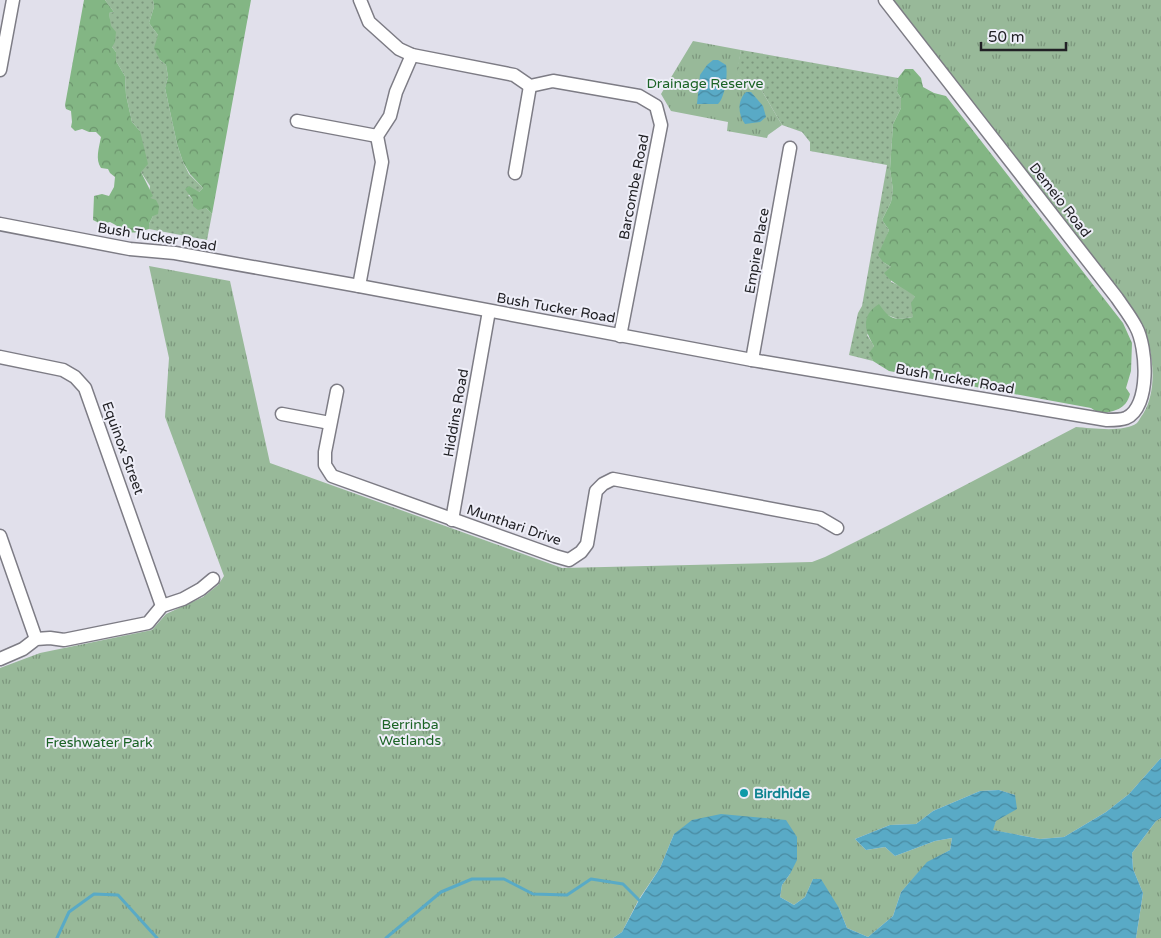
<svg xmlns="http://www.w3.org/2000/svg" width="1161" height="938" font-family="'Varela Round',sans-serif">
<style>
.grass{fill:url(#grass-dots)}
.forest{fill:url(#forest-crowns)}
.park{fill:url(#park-tufts)}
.water{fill:url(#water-waves)}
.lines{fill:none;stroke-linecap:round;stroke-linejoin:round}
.stream{stroke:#59aac6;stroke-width:3}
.minor-casing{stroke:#7d7c85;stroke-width:15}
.minor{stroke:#fff;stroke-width:12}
.culture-dot{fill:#0f9aa8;stroke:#eeeef8;stroke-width:2}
.labels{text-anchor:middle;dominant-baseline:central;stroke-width:4;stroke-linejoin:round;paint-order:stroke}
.park-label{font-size:14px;fill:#1b6325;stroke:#eeeef8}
.street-label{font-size:14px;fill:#212125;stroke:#eeeef8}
.culture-label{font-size:14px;font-weight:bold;fill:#0d838f;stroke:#eeeef8;text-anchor:start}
</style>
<defs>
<pattern id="grass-dots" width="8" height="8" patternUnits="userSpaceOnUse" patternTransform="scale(1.25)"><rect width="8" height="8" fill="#98b999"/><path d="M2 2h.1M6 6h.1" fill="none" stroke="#7c967d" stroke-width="1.8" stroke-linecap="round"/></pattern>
<pattern id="forest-crowns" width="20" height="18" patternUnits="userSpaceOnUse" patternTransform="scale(1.25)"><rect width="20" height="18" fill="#83b684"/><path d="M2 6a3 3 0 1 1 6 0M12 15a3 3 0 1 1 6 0" fill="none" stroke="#6b946c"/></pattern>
<pattern id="park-tufts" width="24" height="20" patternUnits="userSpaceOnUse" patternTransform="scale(1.25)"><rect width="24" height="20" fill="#98b999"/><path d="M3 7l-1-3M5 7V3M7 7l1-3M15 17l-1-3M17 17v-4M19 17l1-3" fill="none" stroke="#7c967d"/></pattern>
<pattern id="water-waves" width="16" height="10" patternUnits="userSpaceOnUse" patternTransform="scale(1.25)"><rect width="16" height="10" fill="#59aac6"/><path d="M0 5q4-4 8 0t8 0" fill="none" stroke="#498aa1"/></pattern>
</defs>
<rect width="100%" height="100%" fill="#e1e0eb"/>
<!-- grass -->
<g class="grass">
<path d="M105 0H153L154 7 149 23 158 35 160 60 166 65 168 77 165 88 177 144 183 162 189 174 203 188 199 192 188 195 202 208H206L212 214 207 240 149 229V224L153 216 149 198 150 186 141 172 140 131 132 122 126 95 125 76 116 61V52L112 47 109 13 114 12Z"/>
<path d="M741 50 898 78 897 92 901 98V108L893 124 890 169 893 190 891 202 882 220 889 230 885 241 883 262 891 267V282L906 288 915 297 913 317 898 319 887 315 867 335 874 346 870 353 873 361 849 355 858 313 862 306 887 165 810 151V142L802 132 782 125 762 91 736 74Z"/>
</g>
<!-- forest -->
<g class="forest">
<path d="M84 0H105L114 12 109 13 111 26 116 32 115 42 112 47 116 52V61L125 76 126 95 132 122 140 131 148 164 141 172 153 196 150 198 156 200 159 206 158 214 153 216 149 224V229C127 236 129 232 110 222L101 224 93 220 94 196 102 194 109 196 114 187 115 177 110 173 108 169 101 168C95 159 99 148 101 137L96 132H89L82 129 75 131 71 127 72 122 71 111 66 109 65 105Z"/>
<path d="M153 0H251L212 214 206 208 198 210 193 206V200L185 189 189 186 199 192 203 188 190 174 183 162 177 144 165 88 168 77 166 65 160 60 154 48 158 35 149 23 154 7Z"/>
<path d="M905 69H913L921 78 923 87 934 93 946 96 1123 323 1132 343 1131 371 1126 388 1130 394C1126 410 1114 411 1100 414L1091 408 889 371 873 361 869 353 874 346C864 330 861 315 879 304 891 321 894 320 913 317L911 303 915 297C904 287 893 285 884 273L891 267 883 262 878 255 889 230 882 220 891 202 893 190 890 169 893 124 901 108V98L897 92 898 78Z"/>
</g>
<!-- park -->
<g class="park">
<path d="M892 0H1161V758L1129 794 1106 812 1064 837 1040 839 992 830 996 821 1015 795 999 790 980 791 933 811 916 824 890 825 855 839 866 850 885 847 895 856 935 841 952 838 950 850 927 863 901 892 893 916 868 937 847 928 839 908 813 879 805 897 794 905 780 897 782 885 790 874 674 834 660 868 639 899 622 932 613 938H0V668L40 653 152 630 166 614 203 597 218 585 224 576 165 417 169 358 149 266 230 281 270 463 562 568 812 562 825 557 887 526 1076 427C1092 428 1123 433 1137 423 1139 421 1141 416 1143 414 1159 389 1153 345 1140 321Z"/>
<path d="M693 41 741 50 737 74 762 91 782 125 768 135 767 138 727 131 728 122 671 111 661 94Z"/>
<path d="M1161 818V938H1136L1143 893 1133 869 1132 853 1156 821Z"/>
</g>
<!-- water -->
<g class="water">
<path d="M713 60H718L726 65C728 75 725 97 718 104H697L700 75 707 65Z"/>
<path d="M746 92H751L763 106 766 117 760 122 745 124C738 114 737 101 746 92Z"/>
<path d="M1161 758V818L1156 821 1132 853 1133 869 1143 893 1136 938H613L622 932 639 900 660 868 674 834 692 820 721 814 786 820 797 837V860L790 874 782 885 780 897 794 905 805 897 813 879H821L839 908 847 928 868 937 893 916 901 892 927 862 950 850 952 838 935 841 895 856 885 847 866 850 855 839 890 825 916 824 933 811 980 791 999 790 1015 795 1017 809 996 821 993 830 1040 839 1064 837 1106 812 1129 794Z"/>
</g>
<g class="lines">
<!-- stream -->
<g class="stream">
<path d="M57 938 69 912 94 894 118 895 157 938"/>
<path d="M386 938 441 892 472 879H504L533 894 567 895 591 879 623 884 639 900"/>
</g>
<defs>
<g id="minor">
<path d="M360 0 369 22 399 49 412 55 514 75 530 86 553 81 639 96 656 106 661 125 620 336"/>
<path d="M0 70 13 0"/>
<path d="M297 121 377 136"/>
<path d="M515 173 530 86"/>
<path d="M0 224 130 249 175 253 359 286 752 360 1107 420C1113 420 1121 420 1126 418 1151 407 1147 347 1136 327 1131 317 1123 307 1117 298L885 0"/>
<path d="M359 286 382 162 377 136 390 116 396 92 412 55"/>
<path d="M0 357 63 370 75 377 85 388 162 606"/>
<path d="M752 360 790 148"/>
<path d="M337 391 325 452V465L332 476 555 556 569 560 581 552 587 544 596 491 603 484 613 479 820 518 837 528"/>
<path d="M282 414 330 423"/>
<path d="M452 520 489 311"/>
<path d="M0 536 36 639"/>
<path d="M0 659 23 649 36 639 50 638 64 640 148 623 162 606 183 599 201 589 213 579"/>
</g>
</defs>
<!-- minor casing -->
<use href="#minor" class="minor-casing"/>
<!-- minor -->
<use href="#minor" class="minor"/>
</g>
<!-- markers -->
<circle class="culture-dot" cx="744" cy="793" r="5"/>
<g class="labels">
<!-- park labels -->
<g class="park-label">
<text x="705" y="83">Drainage Reserve</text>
<text x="410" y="724">Berrinba<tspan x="410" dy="16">Wetlands</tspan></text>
<text x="99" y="742">Freshwater Park</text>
</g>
<!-- street labels -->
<g class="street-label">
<text transform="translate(634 187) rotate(-79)">Barcombe Road</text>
<text transform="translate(1060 200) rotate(52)">Demeio Road</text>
<text transform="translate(157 237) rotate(9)">Bush Tucker Road</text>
<text transform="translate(757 251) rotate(-80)">Empire Place</text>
<text transform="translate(556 308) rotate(10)">Bush Tucker Road</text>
<text transform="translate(955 379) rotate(10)">Bush Tucker Road</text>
<text transform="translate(456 413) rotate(-80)">Hiddins Road</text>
<text transform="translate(123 448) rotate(70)">Equinox Street</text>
<text transform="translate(514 525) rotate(19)">Munthari Drive</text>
</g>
<!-- culture labels -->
<g class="culture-label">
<text x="754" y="793">Birdhide</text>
</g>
</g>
<!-- scale -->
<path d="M981 42v8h85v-8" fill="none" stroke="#212125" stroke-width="2.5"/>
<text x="988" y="42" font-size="15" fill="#212125" stroke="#eeeef8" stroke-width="4" paint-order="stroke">50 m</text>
</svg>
